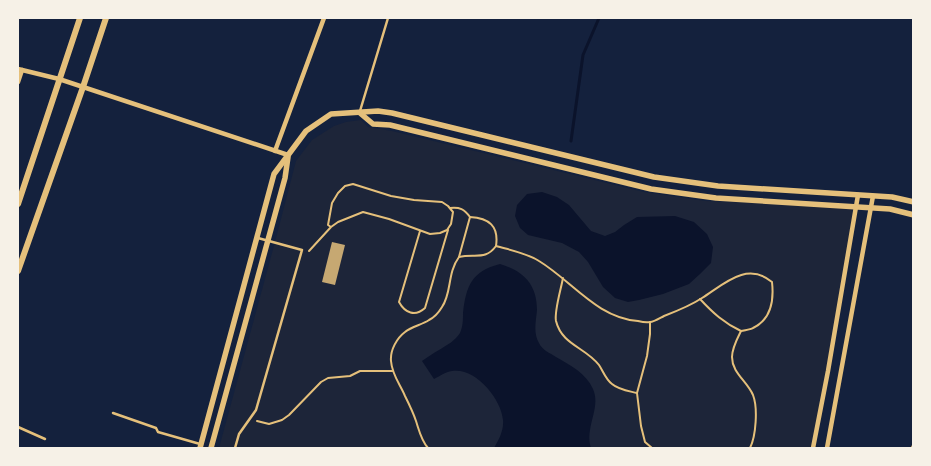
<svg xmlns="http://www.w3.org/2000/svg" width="931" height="466" font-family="Manrope,sans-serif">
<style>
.green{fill:#1d2539}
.water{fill:#0b132b}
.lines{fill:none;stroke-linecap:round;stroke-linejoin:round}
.stream{stroke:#0b132b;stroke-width:3}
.building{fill:#c6a872}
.path{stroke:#e5c07b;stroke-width:2}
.service{stroke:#e5c07b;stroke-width:2.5}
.minor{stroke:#e5c07b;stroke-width:4.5}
.tertiary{stroke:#e5c07b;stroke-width:5.5}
.secondary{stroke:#e5c07b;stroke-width:6}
</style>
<rect width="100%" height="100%" fill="#14213d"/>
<!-- green -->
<path class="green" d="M361 120 368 127 392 131 644 192 706 201 856 207 812 448H219L275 242 296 161 312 140 334 126 346 122Z"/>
<!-- water -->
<g class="water">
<path d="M542 192 557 197 569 205 591 231 605 236 615 232 624 225 637 217 675 216 694 222 707 234 713 247 711 263 700 274 689 284 663 294 639 300 628 302 615 298 603 287 588 262 579 252 562 243 528 235 520 228 515 216 517 205 527 194Z"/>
<path d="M500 264C523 271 537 284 537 310 536 321 533 333 539 343 542 350 550 353 556 357 570 365 586 373 593 389 599 403 592 416 590 430 589 436 589 442 591 448H494C499 440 504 430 503 420 501 398 475 367 452 371 445 372 440 376 434 379L422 361C428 357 433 353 439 350 447 345 455 341 460 333 463 326 463 320 463 313 466 286 472 271 500 264Z"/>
</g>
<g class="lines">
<!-- stream -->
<path class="stream" d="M571 141 583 55 599 18"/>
</g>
<!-- building -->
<path class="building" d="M332 242 345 245 335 285 322 282Z"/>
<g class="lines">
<!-- path -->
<g class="path">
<path d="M450 208C460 207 464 209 470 217"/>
<path d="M420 231 399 302C405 313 415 317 425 308L448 230"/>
<path d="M309 251 331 227 338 222 363 212 389 219 430 234 440 233 447 230 451 224 453 212 448 206 442 202 414 200 391 196 353 184 345 186 338 193 332 203 328 225 331 227"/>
<path d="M459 257 470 217C489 218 499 226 496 246"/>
<path d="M563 278C561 289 554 312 556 321 562 345 585 347 599 365 603 371 606 380 612 384 619 390 629 391 637 393"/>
<path d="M700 299C713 313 724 323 741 331"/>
<path d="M650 322V334L647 356 637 393 641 426 645 442 652 448"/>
<path d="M257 421 269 424 282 420 289 415 321 382 328 378 350 376 360 371H393"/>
<path d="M428 448C421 440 419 430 416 421 413 412 409 404 405 396 400 384 392 375 391 361 390 350 397 338 405 332 412 326 422 325 429 320 435 317 439 312 442 307 452 293 447 273 459 257 475 253 485 261 496 246 510 250 527 253 539 261 572 281 597 318 638 321 642 322 646 323 650 322 654 322 660 318 664 316 677 311 690 306 702 298 724 284 747 261 772 282 774 300 772 319 753 328 750 330 744 330 741 331 737 339 732 348 732 357 732 373 747 381 753 395 758 408 756 436 750 448"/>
</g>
<!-- service -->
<g class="service">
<path d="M360 111 388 18"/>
<path d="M113 413 156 428 158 432 200 444"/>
<path d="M18 427 45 439"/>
<path d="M235 448 239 434 256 410 302 250 258 238"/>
</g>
<!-- minor -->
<g class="minor">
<path d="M18 69 59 79 288 155"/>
<path d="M18 82 22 70"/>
<path d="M275 151 324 18"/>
<path d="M813 448 828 371 858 195"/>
<path d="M827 448 873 196"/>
<path d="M913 448 914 446"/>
</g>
<!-- tertiary -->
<g class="tertiary">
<path d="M360 113 373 124 390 125 651 189 716 198 890 209 914 215"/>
<path d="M200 448 274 174 306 131 331 114 378 111 392 113 654 177 718 186 892 197 914 202"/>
<path d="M211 448 285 178 288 157"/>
</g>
<!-- secondary -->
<g class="secondary">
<path d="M18 204 80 18"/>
<path d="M18 271 83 87 106 18"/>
</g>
</g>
<!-- border -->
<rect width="931" height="466" fill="none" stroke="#f6f1e7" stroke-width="38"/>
</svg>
